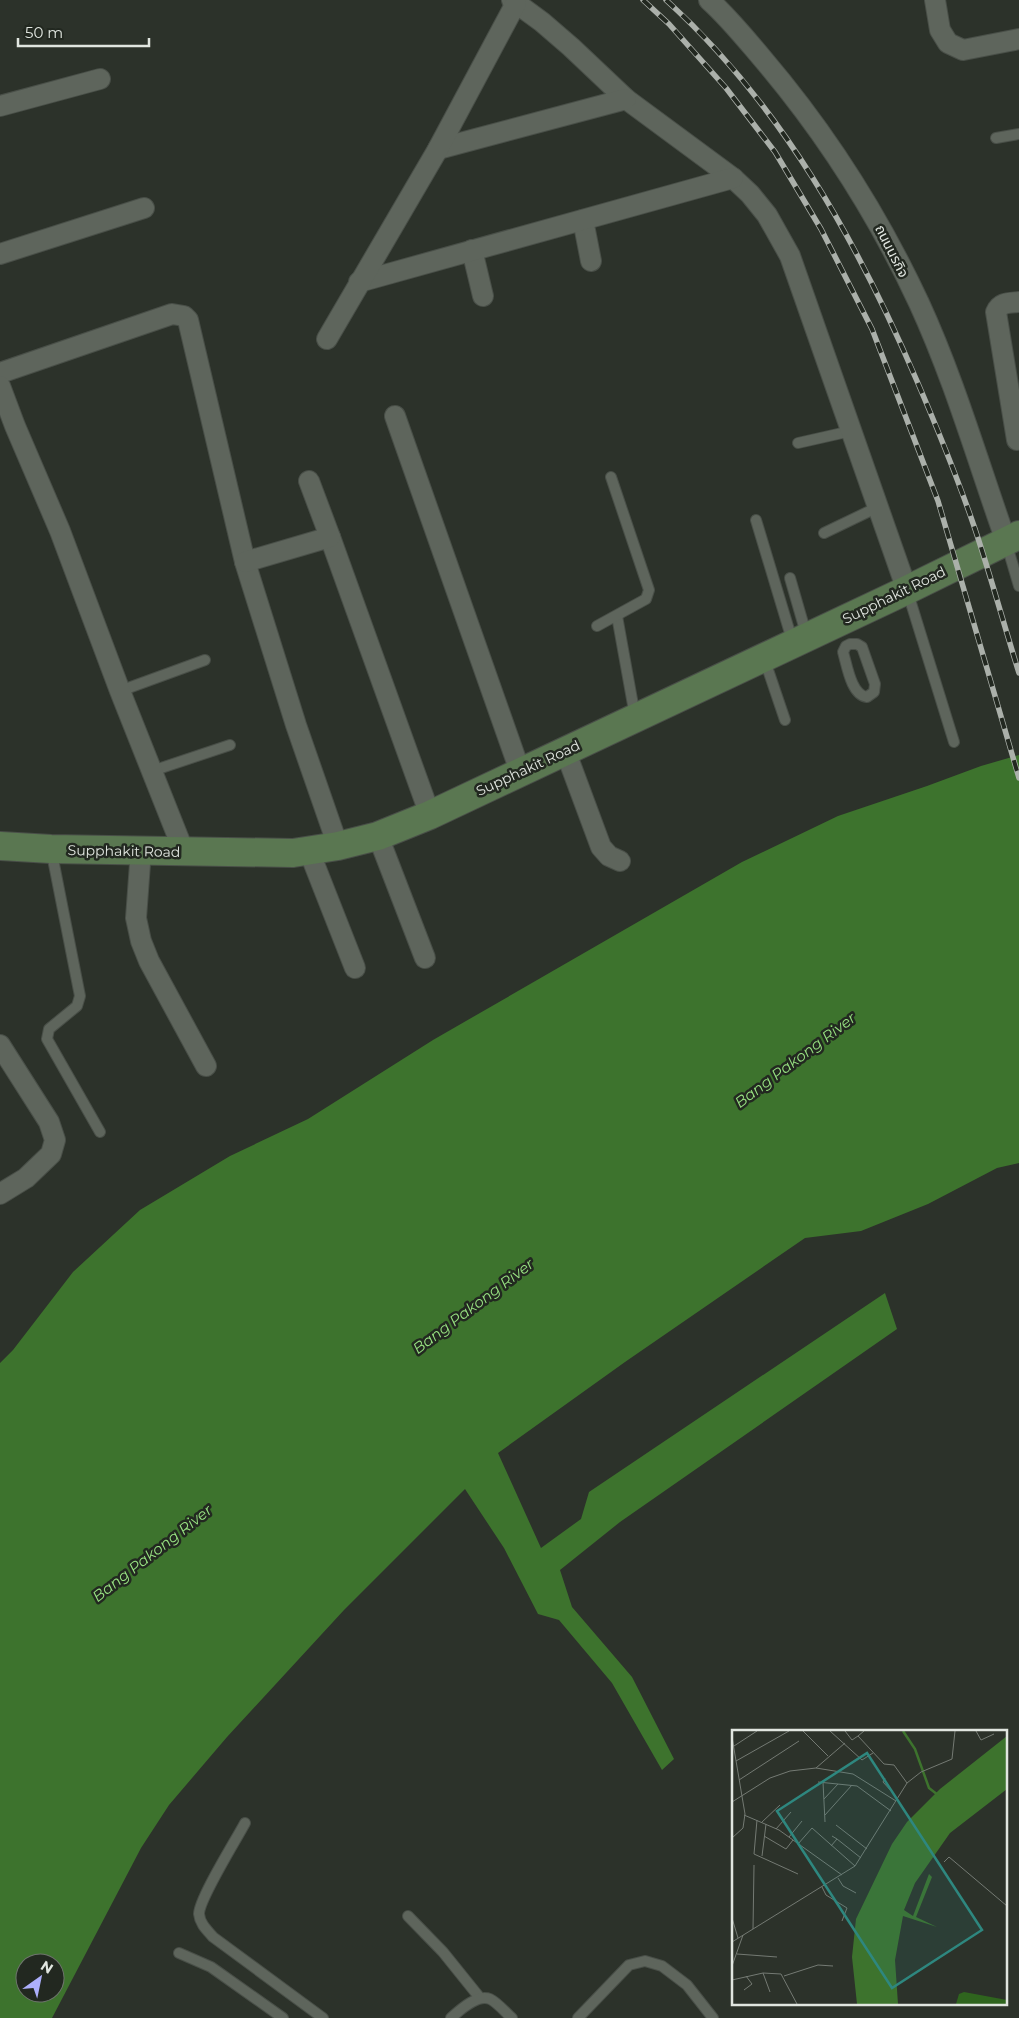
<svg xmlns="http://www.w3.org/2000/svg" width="1019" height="2018" font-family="Montserrat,'Noto Sans Thai',sans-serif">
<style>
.water{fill:#3d732d;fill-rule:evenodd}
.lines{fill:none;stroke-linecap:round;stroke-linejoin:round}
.lane-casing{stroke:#494f48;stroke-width:12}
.street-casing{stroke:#494f48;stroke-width:22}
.secondary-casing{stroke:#494f48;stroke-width:30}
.lane{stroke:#5e655c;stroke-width:10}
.street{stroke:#5e655c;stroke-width:20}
.secondary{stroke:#5a7751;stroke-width:28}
.rail-casing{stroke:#abb0aa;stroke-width:5.5}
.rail{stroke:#222820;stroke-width:4;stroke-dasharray:11;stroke-linecap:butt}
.labels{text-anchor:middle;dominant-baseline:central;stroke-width:5;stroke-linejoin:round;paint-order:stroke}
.street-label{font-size:14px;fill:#e1e6e0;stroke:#222820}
.water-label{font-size:15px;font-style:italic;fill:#98e282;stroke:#222820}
.inset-river{fill:none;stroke:#3d732d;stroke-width:2.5}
.inset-road{fill:none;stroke:#747a73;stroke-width:1}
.view{fill:#2e877f;fill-opacity:0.15;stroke:#2e877f;stroke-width:2.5}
.inset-edge{fill:none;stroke:#e1e6e0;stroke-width:2.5}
</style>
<rect width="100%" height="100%" fill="#2c322a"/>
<!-- water -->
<path class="water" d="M1019 755V1163L997 1168 928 1204 861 1231 805 1238 625 1362 498 1453 541 1548 581 1519 589 1492 885 1293 897 1329 620 1522 560 1570 572 1607 632 1677 674 1759 662 1770 612 1683 559 1620 538 1614 504 1548 465 1489 344 1610 227 1737 169 1805 141 1848 52 2018H0V1363L13 1350 73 1272 140 1210 230 1156 308 1119 433 1040 742 862 838 816 927 786 981 766ZM25 1963H55V1993H25Z"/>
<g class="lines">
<defs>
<g id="lane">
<path d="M996 138 1019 134"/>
<path d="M798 443 851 431"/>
<path d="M756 520 793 643"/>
<path d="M824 533 878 507"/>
<path d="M1006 542 1019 586"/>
<path d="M790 578 807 637"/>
<path d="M907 590 954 742"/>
<path d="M617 616 635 716"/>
<path d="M597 626 646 599 649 590 611 477"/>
<path d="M850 644H857L862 647 875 684 874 692 867 697C851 695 847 665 843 652L846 646Z"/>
<path d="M764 658 785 720"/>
<path d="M120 691 205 660"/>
<path d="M152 771 230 745"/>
<path d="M51 849 80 996 77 1006 49 1029 47 1039 100 1132"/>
<path d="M245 1823C236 1840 199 1899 199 1914 200 1924 207 1930 213 1937L323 2018"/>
<path d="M408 1916 443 1952 480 1998"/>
<path d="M179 1953 211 1967 283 2018"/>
<path d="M451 2018C460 2010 477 1994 490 1999 498 2003 506 2013 512 2018"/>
<path d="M578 2018 629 1965 645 1961 662 1966 687 1985 713 2018"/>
</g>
<g id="street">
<path d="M512 0 542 22 571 47 626 99 733 178 750 194 767 215 790 256 907 590"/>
<path d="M709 0C729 18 745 38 762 58 825 132 878 215 919 303 954 379 978 462 1006 541"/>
<path d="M935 0 940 30 948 43 963 50 1019 39"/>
<path d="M0 106 100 79"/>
<path d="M438 149 626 99"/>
<path d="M583 220 591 261"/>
<path d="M472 250 483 296"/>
<path d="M0 254 144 208"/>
<path d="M359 282 733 178"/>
<path d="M327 339 438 149 516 3"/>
<path d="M0 373 172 314 184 316 188 320 245 562 296 725 338 846"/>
<path d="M0 386 15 426 60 531 120 691 184 852"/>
<path d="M395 416 520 771"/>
<path d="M1017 440 996 312C1000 302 1009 303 1019 302"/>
<path d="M330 537 430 815"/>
<path d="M245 562 330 537 309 481"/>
<path d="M565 750 601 847 609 856 620 861"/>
<path d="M378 836 425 958"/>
<path d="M141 850 136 918 141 941 149 961 206 1066"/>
<path d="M309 851 355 968"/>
<path d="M0 1045 49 1122 55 1140 51 1154 26 1178 0 1194"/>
</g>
<path id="secondary" d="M0 846 51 849 293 853 338 846 378 836 430 815 907 590 1019 535"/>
</defs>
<!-- lane casing -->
<use href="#lane" class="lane-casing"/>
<!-- street casing -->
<use href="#street" class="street-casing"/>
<!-- secondary casing -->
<use href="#secondary" class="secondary-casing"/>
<!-- lane -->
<use href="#lane" class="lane"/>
<!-- street -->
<use href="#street" class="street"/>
<!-- secondary -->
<use href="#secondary" class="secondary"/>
<defs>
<g id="rail">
<path d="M643 0 669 24 726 88 775 152 821 229 872 329 938 501 1019 778"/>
<path d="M666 0C781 104 857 241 917 381 938 430 958 479 975 529 991 577 1004 625 1019 673"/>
</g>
</defs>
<!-- rail casing -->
<use href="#rail" class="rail-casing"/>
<!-- rail -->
<use href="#rail" class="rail"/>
</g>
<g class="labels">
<!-- street labels -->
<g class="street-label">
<text transform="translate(892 251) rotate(63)">ถนนนรกิจ</text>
<text transform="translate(894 595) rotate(-26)">Supphakit Road</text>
<text transform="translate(528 768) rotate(-25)">Supphakit Road</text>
<text transform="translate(124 851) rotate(1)">Supphakit Road</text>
</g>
<!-- water labels -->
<g class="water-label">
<text transform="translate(795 1060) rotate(-37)">Bang Pakong River</text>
<text transform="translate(473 1306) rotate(-37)">Bang Pakong River</text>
<text transform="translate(152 1553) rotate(-38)">Bang Pakong River</text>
</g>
</g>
<!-- overview -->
<g transform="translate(732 1730)">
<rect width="275" height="275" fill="#2c322a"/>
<path d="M232 262 275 270V274H224L227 264Z" fill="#2f651e"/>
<path d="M275 6V59L218 103 183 153 172 180 181 186 197 144 200 147 184 187 205 197 171 186 163 230 166 274H125L120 227 124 189 160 114 175 92 208 59Z" fill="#3d732d"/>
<path class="inset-river" d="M171 1 183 19 197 58 206 65"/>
<path class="inset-road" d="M71 1 96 26M98 1 130 30 141 23M113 1 120 10 126 6M132 1 126 6 152 34 162 35 175 53M244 1 249 10 262 4M0 7 13 84 11 98 0 108M2 16 25 1M4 31 57 1M84 38 113 13M153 48 151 52 160 62M7 50 67 11M86 52 125 56 159 81M91 52 93 92M92 69 106 54M0 72 38 48 58 41 84 38 121 44 164 71M12 85 47 100 110 145M93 85 120 55M25 90 22 124 66 144M30 92 48 75M104 95 135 119M44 99 59 82M32 106 54 119 61 110M57 107 70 91M105 109 129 128M66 114 80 98 123 136M99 116 105 109 100 106M30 126 34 94M212 132 217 127 275 176M106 148 111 156 124 163M90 157 94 165 115 178 110 191M0 188 6 208M21 199 22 135M0 212 123 136 175 53 189 42 220 29 223 1M5 224 45 227M0 236 11 205M31 243 38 262M52 246 86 235 101 236M0 250 31 243 49 244 65 274M12 260 20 254 14 246"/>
<path class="view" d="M135 23 250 200 160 258 45 81Z"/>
<rect width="275" height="275" class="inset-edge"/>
</g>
<!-- north arrow -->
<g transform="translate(40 1978) rotate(33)"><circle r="24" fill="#222820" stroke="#6e746d"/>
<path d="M0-4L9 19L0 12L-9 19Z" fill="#acaffb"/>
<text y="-8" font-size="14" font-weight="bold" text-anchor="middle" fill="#e1e6e0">N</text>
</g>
<!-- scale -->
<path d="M18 38v8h131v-8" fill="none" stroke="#e1e6e0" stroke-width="2.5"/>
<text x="25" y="38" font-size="15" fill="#e1e6e0" stroke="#222820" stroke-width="4" paint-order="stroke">50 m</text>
</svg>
